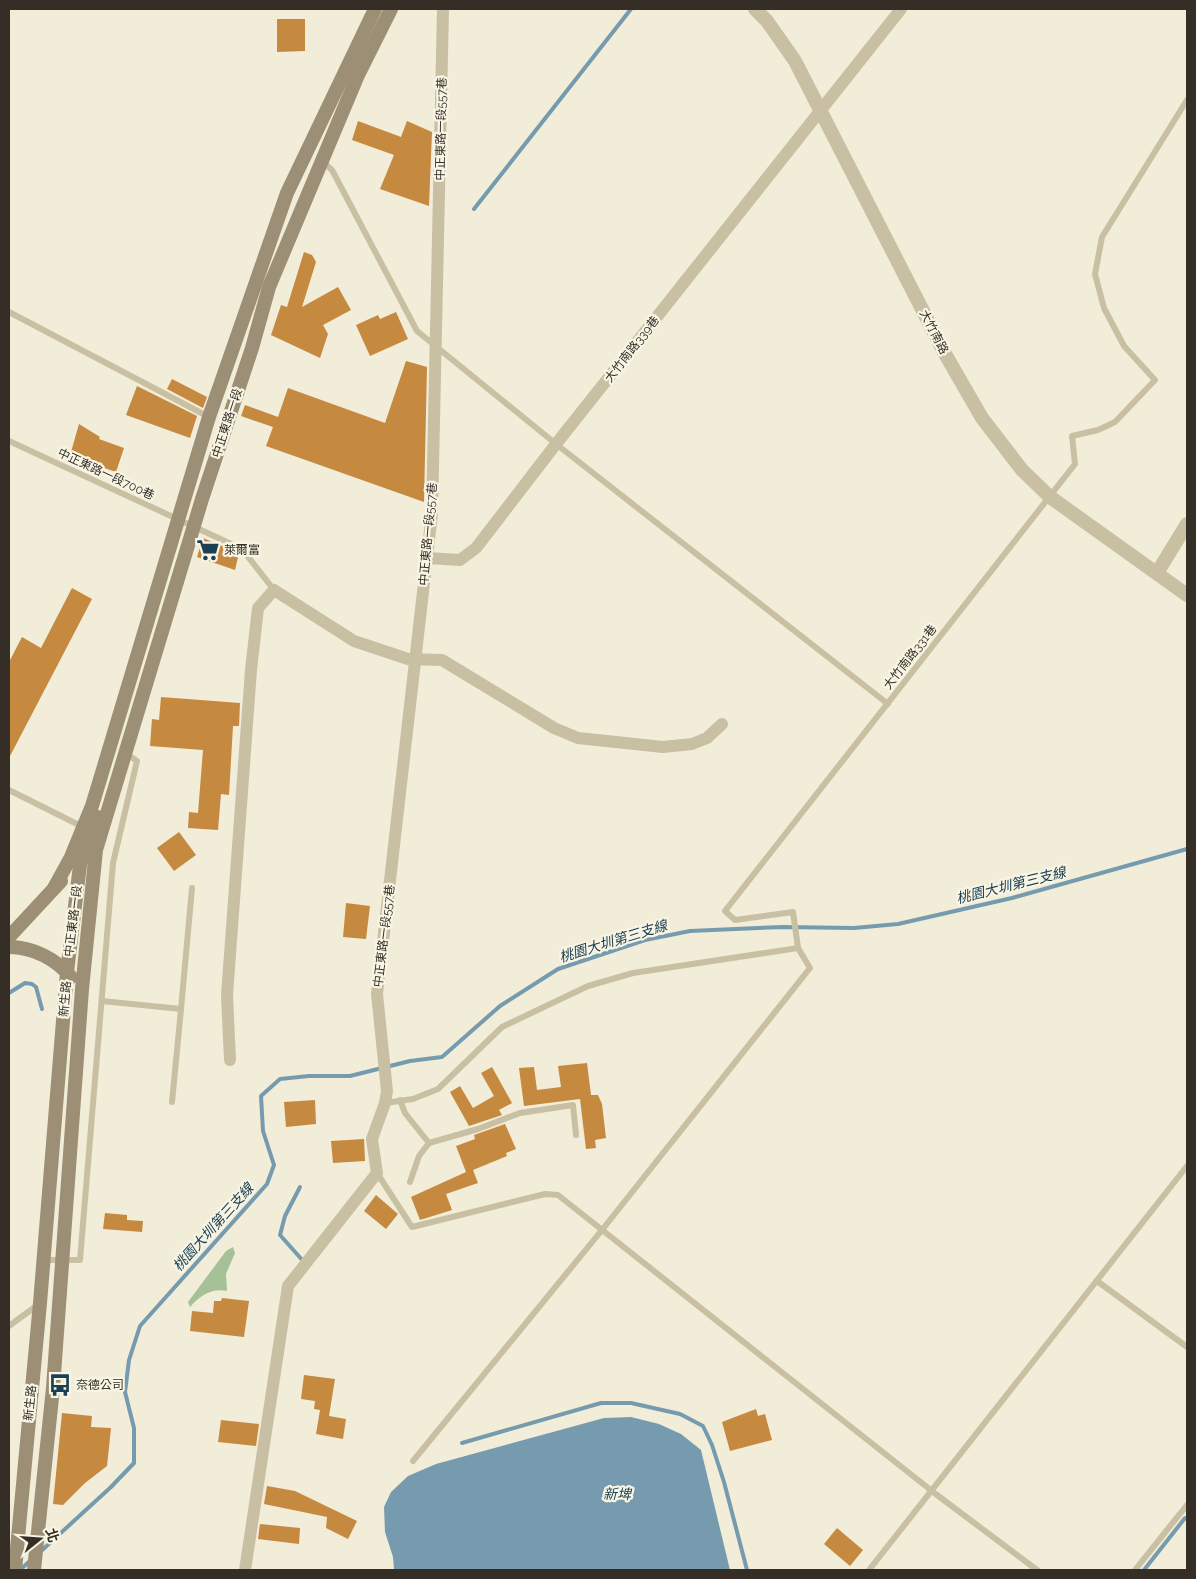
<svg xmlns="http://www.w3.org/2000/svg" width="1196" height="1579" font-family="Raleway,'Noto Sans TC',sans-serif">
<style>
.green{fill:#a6c098}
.water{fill:#779bae}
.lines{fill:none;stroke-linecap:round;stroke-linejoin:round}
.stream{stroke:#779bae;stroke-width:4}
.building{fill:#c68940}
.service{stroke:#c9c0a4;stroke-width:6}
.minor{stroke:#c9c0a4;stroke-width:12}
.tertiary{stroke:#c9c0a4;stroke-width:14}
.secondary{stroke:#9c8f75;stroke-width:14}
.labels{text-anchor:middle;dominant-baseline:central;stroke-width:4.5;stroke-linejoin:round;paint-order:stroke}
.street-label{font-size:12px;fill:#342e26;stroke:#f9f5e4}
.poi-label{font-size:12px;fill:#342e26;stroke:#f9f5e4;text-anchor:start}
.water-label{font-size:14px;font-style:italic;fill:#1b4055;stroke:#f9f5e4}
</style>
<rect width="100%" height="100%" fill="#f1edd8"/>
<!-- green -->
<path class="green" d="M233 1247 235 1253 226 1274 227 1291C211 1288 200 1296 190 1307L188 1302 226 1251Z"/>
<!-- water -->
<path class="water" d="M631 1417 659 1424 681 1434 701 1450 730 1570H394L393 1557 385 1532 384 1507 391 1492 408 1476 436 1464 604 1418Z"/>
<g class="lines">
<!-- stream -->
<g class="stream">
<path d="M474 209 631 9"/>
<path d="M9 993 25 983 32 984 36 987 42 1009"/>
<path d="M300 1187 285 1216 280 1235 304 1262"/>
<path d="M462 1443 601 1403H631L680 1414 703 1426 712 1445 724 1482 747 1570"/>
<path d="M40 1552 111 1487 134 1463V1428L125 1392 129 1360 140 1326 267 1184 274 1165 263 1131 261 1096 280 1079 309 1076H350L410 1061 442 1057 500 1006 558 969 645 940 690 931 782 927 854 928 898 924 1012 898 1187 849"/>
<path d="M20 1570 31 1560"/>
<path d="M1144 1570 1185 1518"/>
</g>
</g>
<!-- building -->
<g class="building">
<path d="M277 19H305V51L277 52Z"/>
<path d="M358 121 401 137 407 121 432 132 429 206 380 189 394 155 352 140Z"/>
<path d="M304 252 312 255 316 262 302 307 338 287 351 310 323 325 328 334 320 358 271 335 281 305 287 307Z"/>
<path d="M396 312 408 339 370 356 356 325 378 315 380 319Z"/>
<path d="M406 361 427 367 424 502 266 446 273 427 241 416 245 405 278 417 288 388 385 423Z"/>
<path d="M172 379 207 397 203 408 167 389Z"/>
<path d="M137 386 197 416 190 438 126 415Z"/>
<path d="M79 424 100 437 99 439 124 448 116 472 90 463 88 467 69 459Z"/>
<path d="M203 538 239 553 235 570 197 557Z"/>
<path d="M72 588 92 599 9 758V662L22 637 41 648Z"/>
<path d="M161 697 240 703 239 726H233L229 795 221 794 218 830 188 828 189 812 198 813 203 750 150 746 152 719 159 720Z"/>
<path d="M179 832 196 855 174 871 157 848Z"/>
<path d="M346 903 370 906 366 939 343 937Z"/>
<path d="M587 1063 591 1095H598L602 1104 606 1138 595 1140 596 1148 586 1149 580 1099 524 1106 519 1068 534 1067 537 1090 561 1087 558 1066Z"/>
<path d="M492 1067 512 1103 499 1110 502 1115 469 1126 450 1092 460 1086 473 1108 494 1096 481 1073Z"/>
<path d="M315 1100 316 1124 286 1127 284 1102Z"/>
<path d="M505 1124 516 1149 506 1153 507 1156 473 1170 478 1183 446 1194 452 1210 420 1220 411 1197 466 1172 456 1146 475 1139 474 1135Z"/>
<path d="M364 1139 365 1161 333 1163 331 1141Z"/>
<path d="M376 1195 398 1214 386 1229 364 1211Z"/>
<path d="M105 1213 127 1215V1220L143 1221 142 1232 103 1229Z"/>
<path d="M222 1298 249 1301 244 1337 190 1331 192 1311 213 1313 214 1301H221Z"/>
<path d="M304 1375 335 1379 329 1416 346 1419 343 1439 316 1434 320 1410 314 1409 315 1401 301 1399Z"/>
<path d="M756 1409 758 1416 765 1414 772 1440 730 1451 722 1422Z"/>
<path d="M62 1413 92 1416 91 1427 111 1428 107 1466 85 1483 63 1505 53 1504Z"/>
<path d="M221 1420 259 1424 256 1446 218 1442Z"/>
<path d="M267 1486 295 1491 357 1521 348 1539 326 1528 327 1517 264 1504Z"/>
<path d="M260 1524 300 1528 299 1544 258 1539Z"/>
<path d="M837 1528 863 1550 850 1566 824 1544Z"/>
</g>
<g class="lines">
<!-- service -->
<g class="service">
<path d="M322 161 332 170 417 331 556 444 888 704"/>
<path d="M9 312 209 417"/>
<path d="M9 441 242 549 274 590"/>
<path d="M9 790 83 827"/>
<path d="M798 948 793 912 735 920 725 911 1075 464 1072 436 1098 430 1115 422 1155 380 1124 346 1104 308 1095 274 1102 237 1187 100"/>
<path d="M102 1001 181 1009 172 1102"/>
<path d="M181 1009 192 888"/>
<path d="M400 1100 405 1113 429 1143 419 1156 410 1182"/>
<path d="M385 1103 413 1099 438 1089 502 1027 588 986 633 973 798 948 810 968 602 1230 413 1461"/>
<path d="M429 1143 478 1129 520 1113 573 1105 576 1135"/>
<path d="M377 1173 412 1227 545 1194 558 1195 937 1495 1037 1570"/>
<path d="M43 1260H80L113 863 137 761 125 753"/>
<path d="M1097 1281 1187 1347"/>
<path d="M9 1326 39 1304"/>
<path d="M869 1570 1187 1166"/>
<path d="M1135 1570 1187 1505"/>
</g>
<!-- minor -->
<g class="minor">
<path d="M427 558 460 560 476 548 556 444 901 9"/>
<path d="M230 1060 227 995 251 670 258 608 274 590 354 641 408 659 442 660 554 728 578 738 663 747 692 744 707 738 722 724"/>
<path d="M245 1570 288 1286 377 1173 372 1139 385 1103 387 1091 377 994 432 513 443 9"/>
</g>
<!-- tertiary -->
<g class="tertiary">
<path d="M755 9 767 21 795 61 944 352 982 418 1022 470 1050 497 1187 595"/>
<path d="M1157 573 1187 524"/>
</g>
<!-- secondary -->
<g class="secondary">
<path d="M54 888 71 857 92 806 209 417 287 193 375 9"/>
<path d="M9 937 61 881"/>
<path d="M9 947C33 947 56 959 71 977"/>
<path d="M15 1570 40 1303 67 972 80 865 98 817"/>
<path d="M34 1570 53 1388 82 989 96 850 202 499 252 348 269 287 358 75 391 9"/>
</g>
</g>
<!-- icons -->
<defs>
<symbol id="supermarket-bare" viewBox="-9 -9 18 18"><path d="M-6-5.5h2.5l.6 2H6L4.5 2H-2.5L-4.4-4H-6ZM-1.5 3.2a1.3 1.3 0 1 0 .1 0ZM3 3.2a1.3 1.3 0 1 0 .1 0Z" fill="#1b4055" stroke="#f9f5e4" stroke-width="2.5" paint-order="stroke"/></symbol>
<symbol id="bus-bare" viewBox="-9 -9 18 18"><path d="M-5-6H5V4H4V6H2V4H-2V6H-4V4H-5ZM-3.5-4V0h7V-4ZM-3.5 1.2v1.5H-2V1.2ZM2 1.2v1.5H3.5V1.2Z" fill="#1b4055" stroke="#f9f5e4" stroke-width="2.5" paint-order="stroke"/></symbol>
</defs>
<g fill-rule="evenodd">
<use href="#supermarket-bare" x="192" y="534" width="32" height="32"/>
<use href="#bus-bare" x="44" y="1369" width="32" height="32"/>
</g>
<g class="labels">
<!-- street labels -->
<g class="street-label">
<text transform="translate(441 129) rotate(-89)">中正東路一段557巷</text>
<text transform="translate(934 332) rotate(63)">大竹南路</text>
<text transform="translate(632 349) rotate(-52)">大竹南路339巷</text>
<text transform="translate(227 423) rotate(-72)">中正東路一段</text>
<text transform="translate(106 474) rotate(25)">中正東路一段700巷</text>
<text transform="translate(428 534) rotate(-85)">中正東路一段557巷</text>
<text transform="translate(910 657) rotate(-52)">大竹南路331巷</text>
<text transform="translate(73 921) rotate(-83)">中正東路一段</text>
<text transform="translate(384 936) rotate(-83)">中正東路一段557巷</text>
<text transform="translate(65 999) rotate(-85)">新生路</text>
<text transform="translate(30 1403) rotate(-84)">新生路</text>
</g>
<!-- poi labels -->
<g class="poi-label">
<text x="224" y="550">萊爾富</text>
<text x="76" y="1385">奈德公司</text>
</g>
<!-- water labels -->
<g class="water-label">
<text transform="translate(1011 885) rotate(-14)">桃園大圳第三支線</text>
<text transform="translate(613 941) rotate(-17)">桃園大圳第三支線</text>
<text transform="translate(213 1227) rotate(-48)">桃園大圳第三支線</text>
<text x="617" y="1494">新埤</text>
</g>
</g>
<!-- border -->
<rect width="1196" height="1579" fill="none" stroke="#342e26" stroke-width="20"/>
<!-- north arrow -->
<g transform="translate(40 1539) rotate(73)" stroke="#f9f5e4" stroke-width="4" paint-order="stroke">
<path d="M0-4L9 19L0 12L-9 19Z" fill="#342e26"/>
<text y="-8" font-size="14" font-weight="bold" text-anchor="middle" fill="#342e26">北</text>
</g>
</svg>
